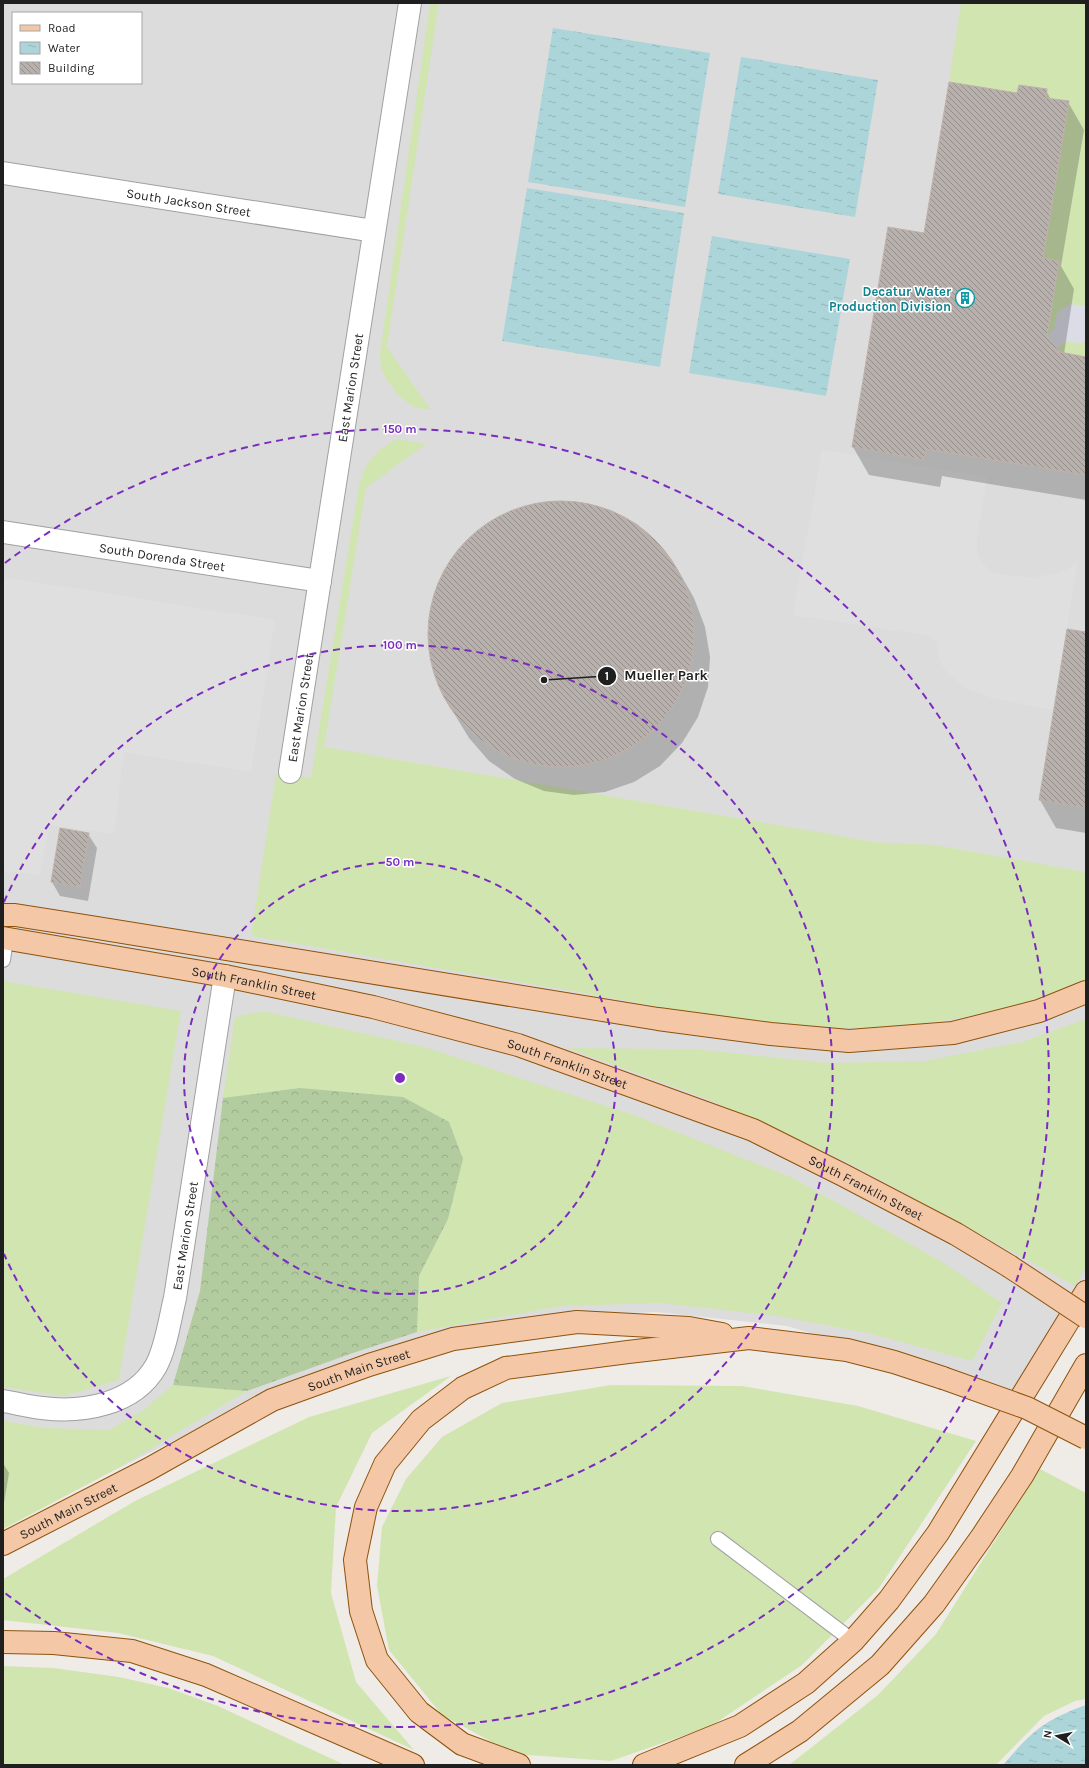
<svg xmlns="http://www.w3.org/2000/svg" width="1089" height="1768" font-family="Karla,sans-serif">
<style>
.residential{fill:#dddcdd;fill-rule:evenodd}
.grass{fill:#d1e5b1}
.forest{fill:url(#forest-crowns)}
.parking{fill:#dfdfdf}
.plaza{fill:#dbdce5}
.water{fill:url(#water-ripples)}
.shadow{fill:#0003}
.building{fill:url(#building-back-hatch);stroke:#c0b1aa}
.lines{fill:none;stroke-linecap:round;stroke-linejoin:round}
.service-casing{stroke:#a0a0a0;stroke-width:16}
.minor-casing{stroke:#a0a0a0;stroke-width:24}
.primary-casing{stroke:#8e520d;stroke-width:24}
.service{stroke:#fff;stroke-width:14}
.minor{stroke:#fff;stroke-width:22}
.primary{stroke:#f4c8a6;stroke-width:22}
.primary-bridge-casing{stroke:#8e520d;stroke-width:24;stroke-linecap:butt}
.primary-bridge{stroke:#f4c8a6;stroke-width:22}
.ring{fill:none;stroke:#7b2cbf;stroke-width:2;stroke-dasharray:7 5}
.labels{text-anchor:middle;dominant-baseline:central;stroke-width:3;stroke-linejoin:round;paint-order:stroke}
.street-label{font-size:13px;fill:#1f1f1f;stroke:#fff}
.culture-label{font-size:13px;font-weight:bold;fill:#0d838f;stroke:#fff;text-anchor:end}
.centre{fill:#7b2cbf;stroke:#fff;stroke-width:2}
.ring-label{font-size:12px;text-anchor:middle;font-weight:bold;fill:#7b2cbf;stroke:#fff;stroke-width:3;stroke-linejoin:round;paint-order:stroke}
.leader{fill:none;stroke:#1f1f1f;stroke-width:1.5}
.callout-dot{fill:#1f1f1f;stroke:#fff;stroke-width:1.5}
.mark-label{font-size:12px;text-anchor:middle;font-weight:bold;fill:#fff}
.callout-label{font-size:14px;text-anchor:middle;font-weight:bold;fill:#1f1f1f;stroke:#fff;stroke-width:3;stroke-linejoin:round;paint-order:stroke}
</style>
<defs>
<pattern id="forest-crowns" width="20" height="18" patternUnits="userSpaceOnUse"><rect width="20" height="18" fill="#b2cb9f"/><path d="M2 6a3 3 0 1 1 6 0M12 15a3 3 0 1 1 6 0" fill="none" stroke="#99ae88"/></pattern>
<pattern id="water-ripples" width="26" height="14" patternUnits="userSpaceOnUse"><rect width="26" height="14" fill="#abd5d9"/><path d="M2 4q2-2 4 0t4 0M15 11q2-2 4 0t4 0" fill="none" stroke="#93b6ba"/></pattern>
<pattern id="building-back-hatch" width="6" height="6" patternUnits="userSpaceOnUse"><rect width="6" height="6" fill="#b8b0ac"/><path d="M-1 5l2 2M0 0l6 6M5-1l2 2" fill="none" stroke="#958f8b"/></pattern>
</defs>
<rect width="100%" height="100%" fill="#efebe7"/>
<!-- residential -->
<path class="residential" d="M3 3H1086V1277L1011 1392 787 1326 656 1312 537 1317 230 1413 3 1525ZM13 13H141V83H13Z"/>
<!-- grass -->
<g class="grass">
<path d="M430 3H439L387 347 431 410 414 407 399 396 388 382 381 369 380 353Z"/>
<path d="M961 3H1086V306L1070 304 1054 329 1047 336 1059 261 1043 258 1069 101 1046 98V89L1019 85 1017 93 949 82Z"/>
<path d="M1086 340V357L1060 352 1057 349 1066 341 1081 344Z"/>
<path d="M397 439 426 444 366 488 324 747 875 842 935 845 1086 872V981C989 1022 878 1036 772 1024 703 1016 635 1002 566 990 461 972 356 954 251 936L276 774 311 778 359 485C366 461 375 451 397 439Z"/>
<path d="M3 981 181 1011 119 1380 64 1396 3 1387Z"/>
<path d="M263 1011 424 1047 634 1115 793 1178 942 1262 1002 1303 972 1361 867 1333 777 1316 660 1303 562 1306 417 1332 419 1276 448 1219 223 1098 235 1017Z"/>
<path d="M1086 1019V1267L1075 1286 851 1164 705 1098 567 1048 693 1049 828 1063 924 1061 1022 1042Z"/>
<path d="M451 1376 372 1433 336 1507 331 1593 356 1682 414 1750 213 1656 118 1633 3 1620V1579L135 1501 309 1417Z"/>
<path d="M173 1385 247 1391 120 1467 3 1529V1421L47 1428 109 1430 142 1411Z"/>
<path d="M611 1385 742 1386 858 1406 976 1441 879 1588 802 1665 711 1726 611 1761 514 1754 442 1715 389 1650 377 1586 382 1527 406 1479 442 1437 502 1403Z"/>
<path d="M1040 1469 1086 1493V1699L1075 1701 1044 1716 996 1765H789L878 1695 936 1634Z"/>
<path d="M3 1666 53 1668 119 1677 168 1688 218 1706 345 1765H3Z"/>
</g>
<!-- forest -->
<path class="forest" d="M300 1088 403 1097 449 1122 463 1159 448 1219 419 1276 417 1332 350 1354 247 1391 173 1385 200 1291 223 1098Z"/>
<!-- parking -->
<g class="parking">
<path d="M822 450 987 477 977 539V552L983 564 992 572 1008 576 1034 577 1058 573 1077 564 1054 710 992 698 968 689 947 673 939 660 937 644 931 636 793 615Z"/>
<path d="M3 577 275 620 251 772 124 752 114 834 50 825 39 875 3 871Z"/>
</g>
<!-- plaza -->
<path class="plaza" d="M1070 304 1086 306V340L1081 344 1066 341 1057 349 1047 336 1054 329 1057 313Z"/>
<!-- water -->
<g class="water">
<path d="M553 28 710 53 685 207 528 182Z"/>
<path d="M741 57 878 80 855 217 718 194Z"/>
<path d="M527 188 684 213 660 367 502 341Z"/>
<path d="M712 236 850 259 826 396 689 373Z"/>
<path d="M1086 1705V1765H1003C1031 1732 1044 1720 1086 1705Z"/>
</g>
<!-- shadow -->
<g class="shadow">
<path d="M1046 90 1051 100 1068 102 1084 130 1061 266 1074 289 1064 354 1086 358V500L942 476 940 487 869 475 853 447 889 229 924 234 1018 95Z"/>
<path d="M550 501 580 502 610 510 637 524 660 545 678 570 694 598 705 627 710 657 708 687 698 717 682 743 660 766 634 782 605 792 574 795 544 791 515 779 489 761 469 738 452 710 438 682 430 652 429 621 435 591 449 563 468 540 492 520 520 508Z"/>
<path d="M1086 633V833L1056 828 1040 800Z"/>
<path d="M88 834 97 848 88 901 60 896 52 882Z"/>
<path d="M3 1463 9 1473 4 1503H3Z"/>
</g>
<!-- building -->
<g class="building">
<path d="M949 82 1017 93 1019 85 1047 89 1046 98 1069 101 1043 258 1059 261 1047 336 1060 352 1086 357V475L926 449 924 460 852 447 888 227 924 233Z"/>
<circle cx="561" cy="634" r="133"/>
<path d="M1067 629 1086 632V808L1039 800Z"/>
<path d="M60 828 89 833 80 887 51 882Z"/>
</g>
<g class="lines">
<defs>
<g id="service">
<path d="M3 960 6 939"/>
<path d="M718 1539 853 1641"/>
</g>
<g id="minor">
<path id="s1" d="M3 173 374 231"/>
<path id="s2" d="M3 532 320 581"/>
<path id="s3" d="M290 772 410 3"/>
<path id="s4" d="M3 1401C16 1403 29 1407 42 1408 82 1413 134 1405 156 1366 166 1348 170 1318 175 1298L225 976"/>
</g>
<g id="primary">
<path d="M3 915H15L85 926 658 1019 771 1034 849 1041 953 1033 1039 1011 1086 992"/>
<path id="s5" d="M3 938 225 976 373 1007 518 1045 753 1130 843 1175 956 1234 1009 1266"/>
<path id="s6" d="M3 1544 149 1469 272 1400 369 1365 453 1339 577 1322 689 1328 722 1334"/>
<path d="M3 1642 54 1643 132 1651 206 1675 413 1765"/>
<path d="M519 1765 462 1744 419 1712 377 1660 361 1611 355 1560 366 1507 385 1464 421 1420 463 1388 506 1368 628 1352 749 1338 847 1350 894 1362 943 1378"/>
<path d="M644 1765 740 1726 806 1683 853 1641 889 1600 938 1533 1086 1292"/>
<path d="M746 1765 800 1731 880 1665 934 1604 981 1538 1022 1476 1086 1365"/>
</g>
</defs>
<!-- service casing -->
<use href="#service" class="service-casing"/>
<!-- minor casing -->
<use href="#minor" class="minor-casing"/>
<!-- primary casing -->
<use href="#primary" class="primary-casing"/>
<!-- service -->
<use href="#service" class="service"/>
<!-- minor -->
<use href="#minor" class="minor"/>
<!-- primary -->
<use href="#primary" class="primary"/>
<defs>
<g id="primary-bridge">
<path d="M1009 1266 1086 1317"/>
<path d="M943 1378 1027 1408 1086 1438"/>
</g>
</defs>
<!-- primary-bridge casing -->
<use href="#primary-bridge" class="primary-bridge-casing"/>
<!-- primary-bridge -->
<use href="#primary-bridge" class="primary-bridge"/>
</g>
<!-- distance rings -->
<g class="ring">
<circle cx="400" cy="1078" r="216"/>
<path d="M4 902A433 433 0 1 1 4 1254"/>
<path d="M5 563A649 649 0 1 1 5 1593"/>
</g>
<!-- icons -->
<defs>
<symbol id="building-ring" viewBox="-11 -11 22 22"><circle r="9.5" fill="#fff" stroke="#0f9aa8" stroke-width="1.5"/><path d="M-4-6H4V6H1V3H-1V6H-4ZM-2.5-4.3h1.7v1.8h-1.7ZM.8-4.3h1.7v1.8H.8ZM-2.5-1h1.7V.8h-1.7ZM.8-1h1.7V.8H.8Z" fill="#0f9aa8"/></symbol>
</defs>
<g fill-rule="evenodd">
<use href="#building-ring" x="954" y="287" width="22" height="22"/>
</g>
<g class="labels">
<!-- street labels -->
<g class="street-label">
<text stroke="none"><textPath href="#s1" startOffset="188">South Jackson Street</textPath></text>
<text stroke="none"><textPath href="#s3" startOffset="389">East Marion Street</textPath></text>
<text stroke="none"><textPath href="#s2" startOffset="161">South Dorenda Street</textPath></text>
<text stroke="none"><textPath href="#s3" startOffset="65">East Marion Street</textPath></text>
<text stroke="none"><textPath href="#s5" startOffset="255">South Franklin Street</textPath></text>
<text stroke="none"><textPath href="#s5" startOffset="579">South Franklin Street</textPath></text>
<text stroke="none"><textPath href="#s5" startOffset="903">South Franklin Street</textPath></text>
<text stroke="none"><textPath href="#s4" startOffset="302">East Marion Street</textPath></text>
<text stroke="none"><textPath href="#s6" startOffset="397">South Main Street</textPath></text>
<text stroke="none"><textPath href="#s6" startOffset="73">South Main Street</textPath></text>
</g>
<!-- culture labels -->
<g class="culture-label">
<text x="951" y="291">Decatur Water<tspan x="951" dy="15">Production Division</tspan></text>
</g>
</g>
<circle cx="400" cy="1078" r="6" class="centre"/>
<g class="ring-label">
<text x="400" y="433">150 m</text>
<text x="400" y="649">100 m</text>
<text x="400" y="866">50 m</text>
</g>
<!-- callouts -->
<path class="leader" d="M544 680L607 676"/>
<g class="callout-dot">
<circle cx="544" cy="680" r="4"/>
<circle cx="607" cy="676" r="10"/>
</g>
<g class="mark-label">
<text x="607" y="680">1</text>
</g>
<g class="callout-label">
<text x="666" y="680">Mueller Park</text>
</g>
<!-- border -->
<rect width="1089" height="1768" fill="none" stroke="#1f1f1f" stroke-width="8"/>
<!-- legend -->
<rect x="12" y="12" width="130" height="72" fill="#ffffff" stroke="#a5a5a5"/>
<rect x="20" y="25" width="20" height="6" fill="#f4c8a6" stroke="#a5a5a5"/>
<text x="48" y="32" font-size="12" fill="#1f1f1f">Road</text>
<rect x="20" y="42" width="20" height="12" fill="url(#water-ripples)" stroke="#a5a5a5"/>
<text x="48" y="52" font-size="12" fill="#1f1f1f">Water</text>
<rect x="20" y="62" width="20" height="12" fill="url(#building-back-hatch)" stroke="#a5a5a5"/>
<text x="48" y="72" font-size="12" fill="#1f1f1f">Building</text>
<!-- north arrow -->
<g transform="translate(1057 1736) rotate(280)" stroke="#ffffff" stroke-width="3" paint-order="stroke">
<path d="M0-3L7 15L0 10L-7 15Z" fill="#1f1f1f"/>
<text y="-6" font-size="11" font-weight="bold" text-anchor="middle" fill="#1f1f1f">N</text>
</g>
</svg>
